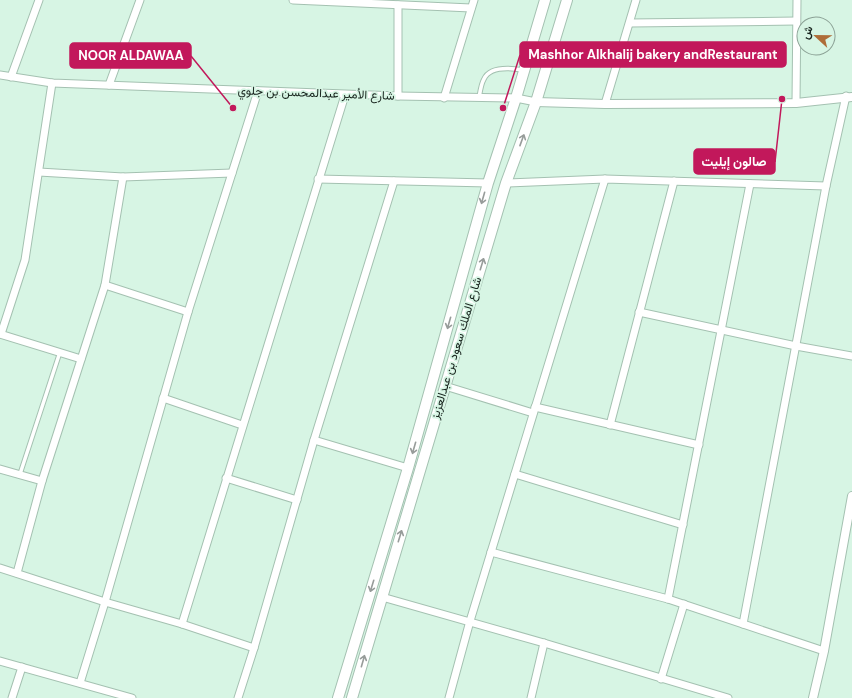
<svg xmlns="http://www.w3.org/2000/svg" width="852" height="698" font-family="'DM Sans',Vazirmatn,sans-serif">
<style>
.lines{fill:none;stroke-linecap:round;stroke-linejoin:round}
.service-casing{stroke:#a4c1b1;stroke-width:5.5}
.minor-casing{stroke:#a4c1b1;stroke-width:9}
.tertiary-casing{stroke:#a4c1b1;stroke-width:10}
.primary-casing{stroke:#a4c1b1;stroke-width:12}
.service{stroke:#fff;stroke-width:3.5}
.minor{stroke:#fff;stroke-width:7}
.tertiary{stroke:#fff;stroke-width:8}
.primary{stroke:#fff;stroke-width:10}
.oneway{stroke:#979c9a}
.labels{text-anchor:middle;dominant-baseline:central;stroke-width:3.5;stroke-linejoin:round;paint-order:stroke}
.street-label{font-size:12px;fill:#18241e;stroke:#d7f5e4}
.leader{fill:none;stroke:#c2185b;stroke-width:1.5}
.callout-dot{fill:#c2185b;stroke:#d7f5e4;stroke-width:1.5}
.callout{fill:#c2185b;stroke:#c2185b;stroke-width:1.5}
.callout-label{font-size:13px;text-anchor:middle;font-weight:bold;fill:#fff}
</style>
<rect width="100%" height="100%" fill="#d7f5e4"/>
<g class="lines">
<defs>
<g id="service">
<path d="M479 98C480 92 481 84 484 79 490 66 511 68 523 70"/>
<path d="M20 474 60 352"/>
</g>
<g id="minor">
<path d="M293 0 471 8"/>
<path d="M398 5V96"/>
<path d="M630 23 796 21"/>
<path d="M0 75 52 83 398 96 516 98 536 102"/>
<path d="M11 77 39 0"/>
<path d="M109 85 140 0"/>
<path d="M444 98 474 0"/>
<path d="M796 103 797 0"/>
<path d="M605 104 636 0"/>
<path d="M39 172 123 177 232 173"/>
<path d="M318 179 488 183"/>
<path d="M506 183 605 179 826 186"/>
<path d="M105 285 188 312"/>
<path d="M639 312 796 346 852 356"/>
<path d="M0 334 81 359"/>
<path d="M1 334 25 260 52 83"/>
<path d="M445 386 533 413"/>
<path d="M163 398 242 425"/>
<path d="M535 407 699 445"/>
<path d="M610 425 674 181"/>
<path d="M314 440 408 468"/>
<path d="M0 469 42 481"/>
<path d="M515 474 683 525"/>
<path d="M226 478 297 500"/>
<path d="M491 552 668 599 824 651"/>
<path d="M0 568 105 602 182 624 254 648"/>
<path d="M17 573 42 481 105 285 123 177"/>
<path d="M382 597 544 643 728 698"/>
<path d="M668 599 750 184"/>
<path d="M182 624 345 95"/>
<path d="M743 624 826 186 846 96"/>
<path d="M0 661 132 698"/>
<path d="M661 679 684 604"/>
<path d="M80 683 105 602 188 312 258 91"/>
<path d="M12 698 22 667"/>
<path d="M238 698 254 648 314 440 394 181"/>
<path d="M449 698 470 621 605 179"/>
<path d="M531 698 544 643"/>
</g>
<g id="tertiary">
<path d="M536 102 605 104 796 103 852 97"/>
<path d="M813 698 824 651 852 496"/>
</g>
<g id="primary">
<path d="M338 698 408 468 488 183 516 98 545 0"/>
<path d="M352 698 506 183 536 102 567 0"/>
</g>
</defs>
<!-- service casing -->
<use href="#service" class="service-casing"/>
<!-- minor casing -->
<use href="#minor" class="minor-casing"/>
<!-- tertiary casing -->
<use href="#tertiary" class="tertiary-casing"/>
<!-- primary casing -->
<use href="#primary" class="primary-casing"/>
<!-- service -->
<use href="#service" class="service"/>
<!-- minor -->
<use href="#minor" class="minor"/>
<!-- tertiary -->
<use href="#tertiary" class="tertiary"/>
<!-- primary -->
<use href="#primary" class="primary"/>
</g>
<!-- one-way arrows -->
<defs><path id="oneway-shaft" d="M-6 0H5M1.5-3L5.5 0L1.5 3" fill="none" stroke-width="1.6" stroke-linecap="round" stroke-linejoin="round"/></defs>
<g class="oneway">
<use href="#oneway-shaft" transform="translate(522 140) rotate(-70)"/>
<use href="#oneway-shaft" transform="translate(483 198) rotate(106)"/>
<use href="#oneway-shaft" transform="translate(482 264) rotate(-73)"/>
<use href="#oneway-shaft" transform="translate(449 323) rotate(106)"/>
<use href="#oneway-shaft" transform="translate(414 448) rotate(106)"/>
<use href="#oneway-shaft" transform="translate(400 536) rotate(-73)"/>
<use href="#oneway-shaft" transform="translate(372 586) rotate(107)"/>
<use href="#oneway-shaft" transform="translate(363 661) rotate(-74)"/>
</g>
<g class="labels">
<!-- street labels -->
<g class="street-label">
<text transform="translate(316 93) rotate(2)">شارع الأمير عبدالمحسن بن جلوي</text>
<text transform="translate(456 348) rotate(-73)">شارع الملك سعود بن عبدالعزيز</text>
</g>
</g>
<!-- callouts -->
<path class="leader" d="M503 108L520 55M233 108L191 56M782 99L775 162"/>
<g class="callout-dot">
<circle cx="503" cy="108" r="4"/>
<circle cx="233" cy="108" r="4"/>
<circle cx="782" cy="99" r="4"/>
</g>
<g class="callout">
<rect x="520" y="42" width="266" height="25" rx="4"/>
<rect x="70" y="43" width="121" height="25" rx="4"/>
<rect x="694" y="149" width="81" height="25" rx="4"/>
</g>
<g class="callout-label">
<text x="653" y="59">Mashhor Alkhalij bakery andRestaurant</text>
<text x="131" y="60">NOOR ALDAWAA</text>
<text x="734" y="166">صالون إيليت</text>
</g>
<!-- north arrow -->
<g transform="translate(816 36) rotate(292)"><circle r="19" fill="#d7f5e4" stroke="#8ba195"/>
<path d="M0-3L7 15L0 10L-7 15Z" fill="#ae6d38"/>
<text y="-6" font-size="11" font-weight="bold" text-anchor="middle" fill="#18241e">ش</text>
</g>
</svg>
